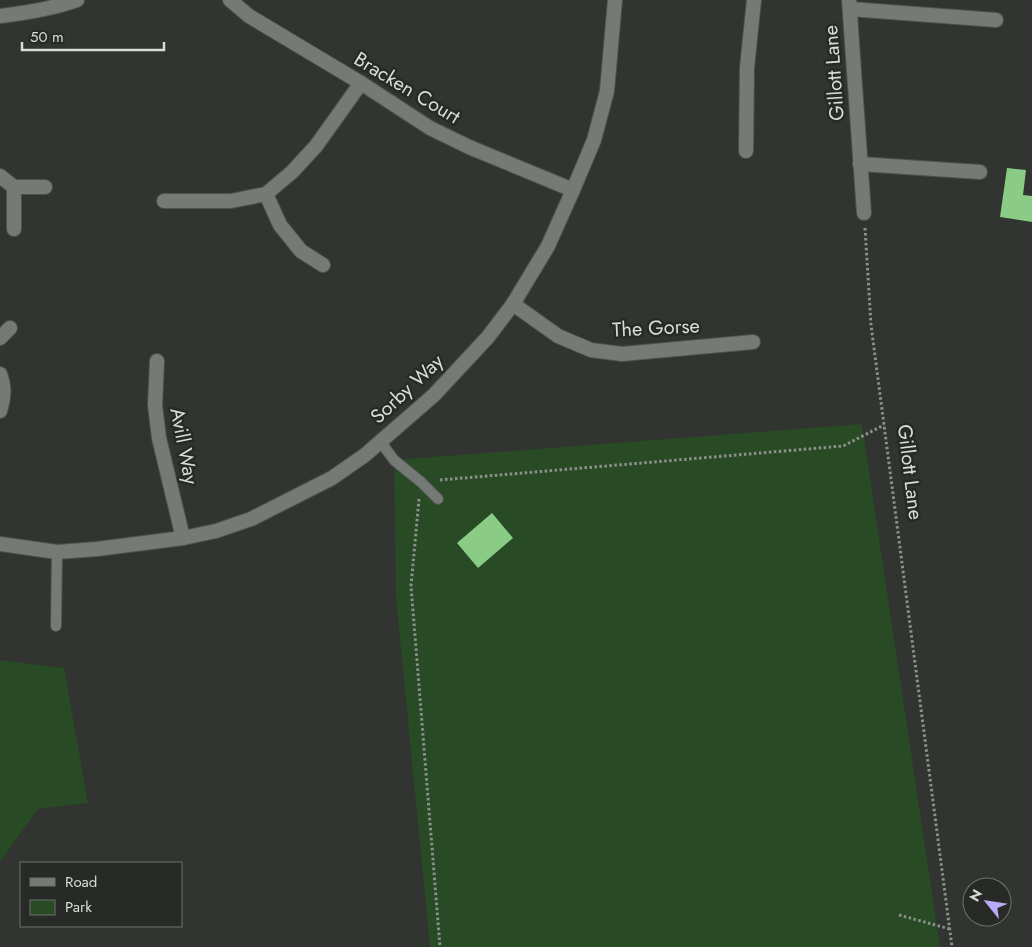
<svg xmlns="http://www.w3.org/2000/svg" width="1032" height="947" font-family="Jost,sans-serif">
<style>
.green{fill:#284a25}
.building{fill:#8acc85}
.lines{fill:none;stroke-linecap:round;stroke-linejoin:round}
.service-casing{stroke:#4f524f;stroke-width:12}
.minor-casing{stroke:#4f524f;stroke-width:16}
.path{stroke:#8d908d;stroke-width:3;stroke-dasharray:2.5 2.5;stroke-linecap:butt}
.service{stroke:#767a76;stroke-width:10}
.minor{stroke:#767a76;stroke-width:14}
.labels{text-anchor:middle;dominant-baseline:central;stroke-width:5;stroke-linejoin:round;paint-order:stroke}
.street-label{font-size:20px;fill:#dadcd9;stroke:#272a27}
</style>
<rect width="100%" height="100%" fill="#313431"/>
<!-- green -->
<g class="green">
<path d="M862 424 940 947H430L396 598 394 460Z"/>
<path d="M0 660 64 668 88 803 38 809 0 862Z"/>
</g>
<!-- building -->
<g class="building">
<path d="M1007 168 1026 170 1023 195 1032 196V222L1000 217Z"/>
<path d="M492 513 513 538 478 568 457 543Z"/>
</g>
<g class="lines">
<defs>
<g id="service">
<path d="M380 441 394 460 421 482 438 499"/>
<path d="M56 626 57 552"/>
</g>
<g id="minor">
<path d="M230 0 249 16 361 83 430 128 469 147 573 190"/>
<path d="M849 0 864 213"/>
<path d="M850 9 996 20"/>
<path d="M0 16C26 13 52 9 77 0"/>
<path d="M746 151 747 68 754 0"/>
<path d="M860 164 980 172"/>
<path d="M0 176 14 187V229"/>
<path d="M14 187H45"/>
<path d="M266 194 280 225 301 251 323 265"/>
<path d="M164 201H231L266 194 292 172 316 146 361 83"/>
<path d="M513 304 558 336 591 350 622 354 753 342"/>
<path d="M0 338 10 328"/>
<path d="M157 361 155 405 159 438 183 538"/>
<path d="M0 374C5 387 4 397 0 411"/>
<path d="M0 544 57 552 97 549 183 538 216 531 251 519 332 478 365 455 434 395 488 337 513 304 548 246 573 190 594 140 607 91 615 0"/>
</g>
</defs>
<!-- service casing -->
<use href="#service" class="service-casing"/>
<!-- minor casing -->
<use href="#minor" class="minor-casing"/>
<!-- path -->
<g class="path">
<path d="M865 228 871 325 952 947"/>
<path d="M440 480 843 446 884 425"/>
<path d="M419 499 411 586 440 947"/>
<path d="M899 915 950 929"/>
</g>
<!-- service -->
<use href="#service" class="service"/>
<!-- minor -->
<use href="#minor" class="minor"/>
</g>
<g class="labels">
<!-- street labels -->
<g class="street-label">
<text transform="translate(834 73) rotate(-94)">Gillott Lane</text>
<text transform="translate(407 88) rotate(31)">Bracken Court</text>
<text transform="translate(656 328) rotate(-3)">The Gorse</text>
<text transform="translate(407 389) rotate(-43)">Sorby Way</text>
<text transform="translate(184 446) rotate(79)">Avill Way</text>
<text transform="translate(910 472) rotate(83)">Gillott Lane</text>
</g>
</g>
<!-- legend -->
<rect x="20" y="862" width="162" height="65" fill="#272a27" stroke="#6f716e"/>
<rect x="30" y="878" width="25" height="8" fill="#767a76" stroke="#6f716e"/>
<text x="65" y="887" font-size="15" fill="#dadcd9">Road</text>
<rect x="30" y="900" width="25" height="15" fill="#284a25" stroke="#6f716e"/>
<text x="65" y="912" font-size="15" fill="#dadcd9">Park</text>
<!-- north arrow -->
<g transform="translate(987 902) rotate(300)"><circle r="24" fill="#272a27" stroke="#6f716e"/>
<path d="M0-4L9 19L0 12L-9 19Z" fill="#b9abf7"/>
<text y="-8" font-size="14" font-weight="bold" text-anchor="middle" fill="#dadcd9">N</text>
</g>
<!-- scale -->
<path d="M22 42v8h142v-8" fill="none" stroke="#dadcd9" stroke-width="2.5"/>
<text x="30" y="42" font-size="15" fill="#dadcd9" stroke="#272a27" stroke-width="4" paint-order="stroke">50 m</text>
</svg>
